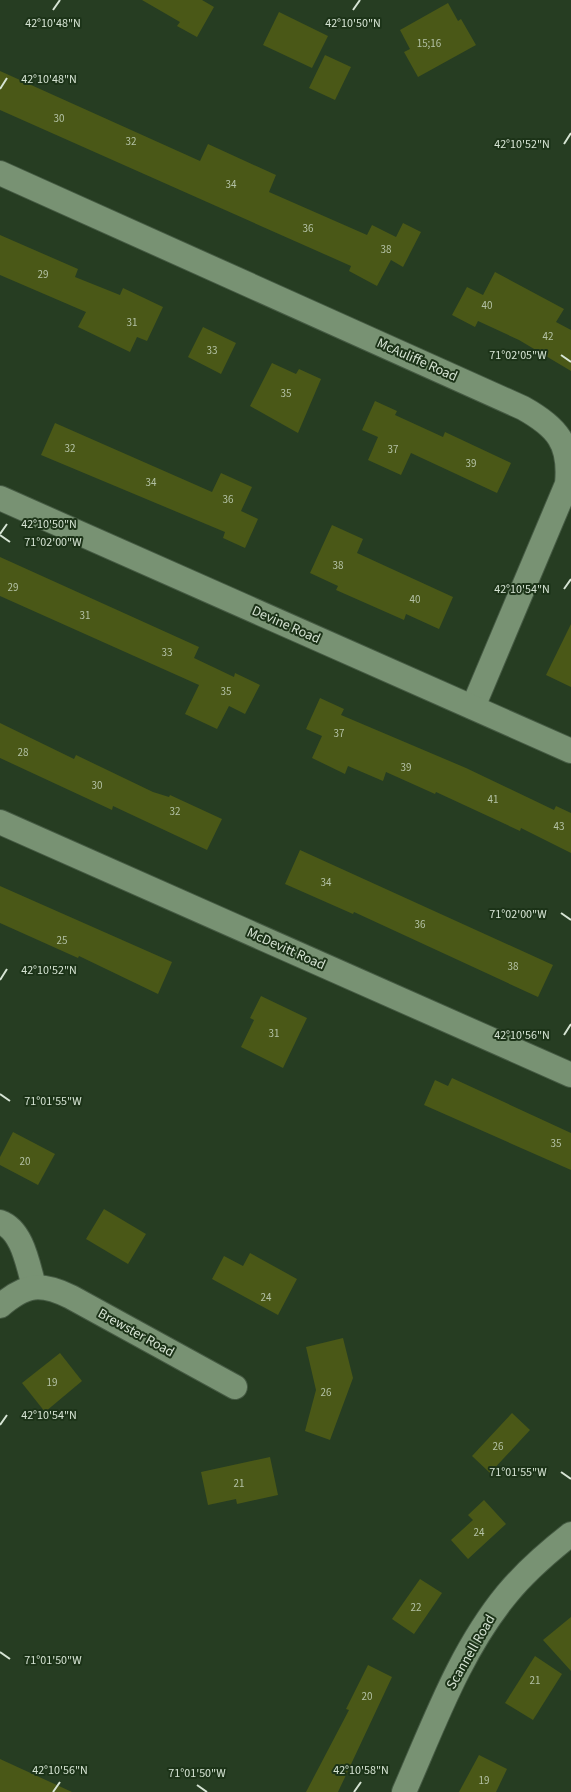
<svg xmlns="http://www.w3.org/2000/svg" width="571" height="1792" font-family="'Source Sans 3',sans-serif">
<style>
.building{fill:#4a5817}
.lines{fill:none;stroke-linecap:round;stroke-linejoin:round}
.street-casing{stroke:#455a43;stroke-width:26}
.street{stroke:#789273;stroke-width:24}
.ticks{fill:none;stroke:#d6e4d4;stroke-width:2}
.labels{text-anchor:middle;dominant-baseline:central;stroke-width:4;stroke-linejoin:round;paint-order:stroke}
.number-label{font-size:11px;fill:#b3c1a5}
.street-label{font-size:14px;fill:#d6e4d4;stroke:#1c3318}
.ticks-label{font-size:12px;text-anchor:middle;fill:#d6e4d4;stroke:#1c3318;stroke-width:4;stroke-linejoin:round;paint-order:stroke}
</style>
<rect width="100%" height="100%" fill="#263d22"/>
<!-- building -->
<g class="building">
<path d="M142 0H202L214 7 197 37 177 26 180 22Z"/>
<path d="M448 3 458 21 461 19 476 45 418 77 404 52 410 49 400 30Z"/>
<path d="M279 12 328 36 312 68 263 45Z"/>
<path d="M325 55 351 67 335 100 309 88Z"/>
<path d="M0 71 200 161 208 144 276 175 269 192 367 235 372 225 396 237 403 223 421 232 403 267 391 260 377 286 349 271 351 266 0 110Z"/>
<path d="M0 235 78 269 75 277 120 295 123 288 163 307 147 341 137 337 130 352 78 327 86 312 0 275Z"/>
<path d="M495 272 564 309 556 322 571 330V371L519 340 478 321 475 327 452 315 467 287 483 295Z"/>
<path d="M203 327 236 343 221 374 188 357Z"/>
<path d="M272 363 296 374 299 369 321 379 298 433 250 406Z"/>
<path d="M375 401 397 411 395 415 443 437 445 432 511 463 497 493 411 453 401 475 368 460 378 437 362 430Z"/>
<path d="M55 423 212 492 221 473 252 487 241 511 258 519 245 548 223 538 225 532 41 455Z"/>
<path d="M332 525 363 539 357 553 453 597 439 629 406 614 404 620 336 590 338 586 310 573Z"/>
<path d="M0 557 199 647 194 658 234 677 235 673 260 685 245 714 229 706 217 729 185 714 199 685 0 596Z"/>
<path d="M571 624V687L546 675Z"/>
<path d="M320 698 344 709 341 715 466 768 554 810 556 806 571 813V853L521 828 520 831 436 792 435 794 386 772 383 781 348 766 345 774 312 758 322 736 306 729Z"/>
<path d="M0 723 74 759 76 755 153 792 169 797 170 795 222 819 207 850 113 806 112 810 0 758Z"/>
<path d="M300 850 553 965 538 997 354 912 353 914 285 884Z"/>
<path d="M0 886 172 962 158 994 79 956 78 958 0 923Z"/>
<path d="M261 996 307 1018 283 1068 241 1047 254 1020 250 1018Z"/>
<path d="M452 1078 571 1133V1170L424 1105 435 1080 448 1086Z"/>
<path d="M13 1132 55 1154 38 1185 0 1165V1157Z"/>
<path d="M104 1209 146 1234 128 1264 86 1239Z"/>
<path d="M250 1253 297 1279 278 1315 212 1279 224 1256 243 1266Z"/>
<path d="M343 1338 353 1378 330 1440 305 1431 316 1390 306 1347Z"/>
<path d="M60 1353 82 1381 45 1412 22 1383Z"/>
<path d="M512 1413 530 1430 490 1473 472 1456Z"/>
<path d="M270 1457 278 1495 237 1504 236 1499 208 1505 201 1472Z"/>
<path d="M484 1500 506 1524 468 1559 451 1540 473 1520 468 1515Z"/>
<path d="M420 1579 442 1593 414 1634 392 1619Z"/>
<path d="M571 1617V1671L543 1640Z"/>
<path d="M535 1656 562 1674 533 1720 505 1703Z"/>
<path d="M368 1665 392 1677 338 1792H306L349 1710 346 1709Z"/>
<path d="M479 1755 507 1769 496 1792H459Z"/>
<path d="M0 1759 72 1792H0Z"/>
</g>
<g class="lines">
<defs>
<g id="street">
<path d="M0 173 523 408C557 427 571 443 567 484L473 707"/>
<path d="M0 498 571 751"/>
<path d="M0 822 571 1075"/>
<path d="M0 1222C23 1230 28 1266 34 1286"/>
<path d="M0 1306C26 1284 40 1282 71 1297L235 1387"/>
<path d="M404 1792C434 1724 460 1651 507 1594 526 1571 548 1552 571 1534"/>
</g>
</defs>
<!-- street casing -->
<use href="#street" class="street-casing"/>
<!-- street -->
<use href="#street" class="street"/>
</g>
<!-- ticks -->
<path class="ticks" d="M53 10 60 0M353 10 360 0M0 89 7 78M564 144 571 133M561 355 571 362M0 534 7 524M0 535 10 542M564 589 571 579M561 913 571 920M0 980 7 969M564 1035 571 1024M0 1094 10 1101M0 1425 7 1415M561 1472 571 1479M0 1652 10 1659M197 1785 207 1792M53 1792 60 1782M354 1792 361 1782"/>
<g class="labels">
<!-- number labels -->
<g class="number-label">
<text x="429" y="43">15;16</text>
<text x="59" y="118">30</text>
<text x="131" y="141">32</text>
<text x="231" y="184">34</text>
<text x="308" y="228">36</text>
<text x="386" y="249">38</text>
<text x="43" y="274">29</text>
<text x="487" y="305">40</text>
<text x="132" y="322">31</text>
<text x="548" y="336">42</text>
<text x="212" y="350">33</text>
<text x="286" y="393">35</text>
<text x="70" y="448">32</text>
<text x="393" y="449">37</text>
<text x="471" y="463">39</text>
<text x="151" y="482">34</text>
<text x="228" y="499">36</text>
<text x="338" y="565">38</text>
<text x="13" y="587">29</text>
<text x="415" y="599">40</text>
<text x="85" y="615">31</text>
<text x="167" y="652">33</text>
<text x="226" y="691">35</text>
<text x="339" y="733">37</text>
<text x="23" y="752">28</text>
<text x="406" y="767">39</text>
<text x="97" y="785">30</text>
<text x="493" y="799">41</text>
<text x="175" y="811">32</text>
<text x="559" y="826">43</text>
<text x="326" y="882">34</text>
<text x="420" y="924">36</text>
<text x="62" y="940">25</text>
<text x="513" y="966">38</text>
<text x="274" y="1033">31</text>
<text x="556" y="1143">35</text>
<text x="25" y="1161">20</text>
<text x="266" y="1297">24</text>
<text x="52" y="1382">19</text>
<text x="326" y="1392">26</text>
<text x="498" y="1446">26</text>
<text x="239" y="1483">21</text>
<text x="479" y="1532">24</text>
<text x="416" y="1607">22</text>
<text x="535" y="1680">21</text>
<text x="367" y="1696">20</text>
<text x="484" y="1780">19</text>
</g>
<!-- street labels -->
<g class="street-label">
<text transform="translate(417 360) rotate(24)">McAuliffe Road</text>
<text transform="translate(286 625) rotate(24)">Devine Road</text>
<text transform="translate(286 949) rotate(24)">McDevitt Road</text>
<text transform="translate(136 1333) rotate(29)">Brewster Road</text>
<text transform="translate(471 1652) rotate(-60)">Scannell Road</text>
</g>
</g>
<g class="ticks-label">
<text x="53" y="27">42°10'48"N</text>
<text x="353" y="27">42°10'50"N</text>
<text x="49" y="83">42°10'48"N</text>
<text x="522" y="148">42°10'52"N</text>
<text x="518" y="359">71°02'05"W</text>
<text x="49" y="528">42°10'50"N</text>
<text x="53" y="546">71°02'00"W</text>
<text x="522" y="593">42°10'54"N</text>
<text x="518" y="918">71°02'00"W</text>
<text x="49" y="974">42°10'52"N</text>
<text x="522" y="1039">42°10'56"N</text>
<text x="53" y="1105">71°01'55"W</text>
<text x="49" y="1419">42°10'54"N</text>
<text x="518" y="1476">71°01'55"W</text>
<text x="53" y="1664">71°01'50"W</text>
<text x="60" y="1774">42°10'56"N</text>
<text x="361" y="1774">42°10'58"N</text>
<text x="197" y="1777">71°01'50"W</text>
</g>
</svg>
